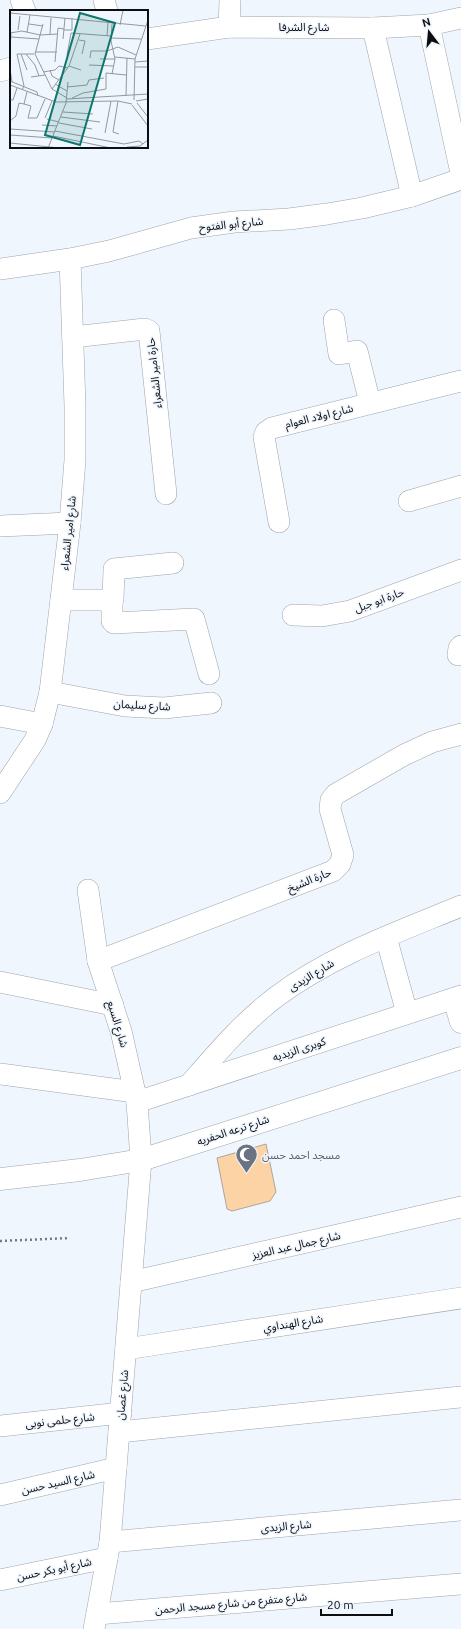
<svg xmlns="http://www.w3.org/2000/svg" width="461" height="1629" font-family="Ubuntu,'Noto Sans Arabic',sans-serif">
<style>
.building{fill:#fcd3a4;stroke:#aca69f}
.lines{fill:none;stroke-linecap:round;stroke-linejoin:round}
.street-casing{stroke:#9ea5ab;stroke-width:22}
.secondary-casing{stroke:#9ea5ab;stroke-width:23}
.path{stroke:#767a7f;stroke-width:2.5;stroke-dasharray:2 3;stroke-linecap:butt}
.street{stroke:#fff;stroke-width:21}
.secondary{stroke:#fff;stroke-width:22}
.labels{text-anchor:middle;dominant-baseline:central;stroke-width:3;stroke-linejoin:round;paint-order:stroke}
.street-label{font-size:11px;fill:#0c0e11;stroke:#eff6fd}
.worship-label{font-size:11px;fill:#5b616d;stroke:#eff6fd;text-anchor:start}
.inset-road{fill:none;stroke:#94999f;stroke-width:1}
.view{fill:#0f766e;fill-opacity:0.15;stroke:#0f766e;stroke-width:2}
.inset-edge{fill:none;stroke:#0c0e11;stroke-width:2}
</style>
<rect width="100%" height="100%" fill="#eff6fd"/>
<!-- building -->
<path class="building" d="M266 1144 276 1192 270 1201 232 1211 227 1209 217 1158Z"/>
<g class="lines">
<defs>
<g id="street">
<path d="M21 0 25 11"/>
<path d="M104 0 107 11"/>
<path d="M429 25 461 173"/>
<path d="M229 27 230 0"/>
<path d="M373 28 412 196"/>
<path d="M147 39 229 27 373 28 429 25 461 18"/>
<path d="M0 71 11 68"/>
<path d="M0 269 70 259 109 251 191 228 234 222 289 219 327 214 362 208 412 196 461 179"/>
<path d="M334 320 339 354 357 351 370 403"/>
<path d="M73 337 145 329 149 331 166 494"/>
<path d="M409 501 461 486"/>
<path d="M279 522 264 437 266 432 272 428 461 381"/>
<path d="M0 526 70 523"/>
<path d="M61 600H113L114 569 173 563"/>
<path d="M112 600V621L114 623 194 619 209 674"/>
<path d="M293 615 322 616 350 611 461 570"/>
<path d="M458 655 459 648 461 646"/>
<path d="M50 692 125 706 164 708 211 703"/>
<path d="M0 716 42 724"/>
<path d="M0 793 35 740 42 724 50 692 70 523 75 460V406L70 259"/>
<path d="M88 890 98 961 121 1031 137 1102 141 1160 110 1542 94 1629"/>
<path d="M386 937 407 1013"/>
<path d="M98 961 333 871 340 864 343 855 330 809 331 800 336 794 404 755 432 742 461 734"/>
<path d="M0 982 113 1005"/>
<path d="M0 1074 135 1092"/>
<path d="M189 1085C216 1054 243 1022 276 997 332 955 398 932 461 906"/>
<path d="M137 1102 461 996"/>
<path d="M131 1282 461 1207"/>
<path d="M126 1349 461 1298"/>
<path d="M0 1426 121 1413"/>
<path d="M119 1432 461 1397"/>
<path d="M0 1495 116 1468"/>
<path d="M110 1542 461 1510"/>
<path d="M0 1580 107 1558"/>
<path d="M97 1614 461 1584"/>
</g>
<g id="secondary">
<path d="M454 999 461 1022"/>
<path d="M0 1179 80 1170 141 1160 461 1058"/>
</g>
</defs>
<!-- street casing -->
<use href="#street" class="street-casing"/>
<!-- secondary casing -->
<use href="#secondary" class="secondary-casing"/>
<!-- path -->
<path class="path" d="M0 1241 70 1238"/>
<!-- street -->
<use href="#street" class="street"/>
<!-- secondary -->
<use href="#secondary" class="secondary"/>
</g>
<!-- icons -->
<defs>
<symbol id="mosque-pin" viewBox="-11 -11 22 30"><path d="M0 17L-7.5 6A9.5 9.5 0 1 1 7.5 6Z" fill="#6b7280" stroke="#eff6fd"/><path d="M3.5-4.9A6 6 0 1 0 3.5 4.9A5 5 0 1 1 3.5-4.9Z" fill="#fff"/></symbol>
</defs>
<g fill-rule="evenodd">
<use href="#mosque-pin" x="234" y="1142" width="25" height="34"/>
</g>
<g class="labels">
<!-- street labels -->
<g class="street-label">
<text x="304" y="27">شارع الشرفا</text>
<text transform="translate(231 224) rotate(-6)">شارع أبو الفتوح</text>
<text transform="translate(154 373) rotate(-96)">حارة امير الشعراء</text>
<text transform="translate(319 416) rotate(-14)">شارع اولاد العوام</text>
<text transform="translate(68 533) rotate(-84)">شارع امير الشعراء</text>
<text transform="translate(379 600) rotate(-20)">حارة ابو جبل</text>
<text transform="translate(142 705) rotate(3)">شارع سليمان</text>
<text transform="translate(309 880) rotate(-22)">حارة الشيخ</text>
<text transform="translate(311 975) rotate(-31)">شارع الزيدى</text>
<text transform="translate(118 1024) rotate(73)">شارع السبع</text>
<text transform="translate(299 1049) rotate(-18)">كوبرى الزيديه</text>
<text transform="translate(233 1130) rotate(-18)">شارع ترعه الحفريه</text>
<text transform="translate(296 1245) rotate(-13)">شارع جمال عبد العزيز</text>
<text transform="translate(293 1323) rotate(-9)">شارع الهنداوي</text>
<text transform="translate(122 1395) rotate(-85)">شارع غصان</text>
<text transform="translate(60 1420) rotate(-6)">شارع حلمى نوبى</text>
<text transform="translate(58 1482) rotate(-13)">شارع السيد حسن</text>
<text transform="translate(286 1526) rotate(-5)">شارع الزيدى</text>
<text transform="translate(54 1569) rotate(-12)">شارع أبو بكر حسن</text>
<text transform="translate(231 1603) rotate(-5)">شارع متفرع من شارع مسجد الرحمن</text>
</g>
<!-- worship labels -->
<g class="worship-label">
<text x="262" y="1155">مسجد احمد حسن</text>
</g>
</g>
<!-- overview -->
<g transform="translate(10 10)">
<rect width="138" height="138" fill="#eff6fd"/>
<path class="inset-road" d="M0 3 136 16M19 14 33 16M33 14 25 44 42 79 57 88M110 15 113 0M8 20 10 6M54 20H62V8M17 22 20 5M0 23 12 21 30 25 48 24M40 24 41 8M97 26 98 13M1 27 29 29M101 28 131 29M53 29 55 8M69 30 75 31 72 44M0 39 1 23M25 42H47M11 44 17 60M16 44 25 55 29 66M57 45 61 23 101 26M105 47 125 49M80 48 81 41H97L108 37 126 45M90 49H105M45 52 48 18 54 19M125 52 138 51M79 55 104 56M59 56 71 60M125 57H138M0 59 2 72M40 60 42 66 49 70M33 62 45 60 49 56 58 58M102 64 105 49 101 31 102 14M21 67 35 65M0 71 27 82 28 86M45 74 57 81M0 75 46 92 108 91 122 94M57 77 77 75 79 70 94 68M42 79 59 56 70 24M12 80 14 76 7 44H24M116 86 117 48M62 88 73 83 96 79V63L116 65M57 89 138 84M0 90H3L7 78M124 90 125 49 138 10M108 91 103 122 109 124M126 91 138 89M127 93 138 107M14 94 21 96 18 108H27L35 89M122 95 138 116M53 102 83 104M51 107 90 112M35 108 42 91M37 109 49 112M0 111 6 106 9 93 14 94 17 82M49 113 82 119M32 115 47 116M0 119 45 122M45 121 114 134 129 131 133 134M95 123 101 91M0 125 42 128M43 126 101 138M0 133 50 138M117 137 130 136 138 130M38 138 56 93 58 72"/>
<path class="view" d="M70 3 105 13 70 135 35 125Z"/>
<rect width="138" height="138" class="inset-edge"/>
</g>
<!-- north arrow -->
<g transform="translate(429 32) rotate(344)" stroke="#eff6fd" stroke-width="3" paint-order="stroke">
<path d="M0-3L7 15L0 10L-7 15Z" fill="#0c0e11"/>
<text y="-6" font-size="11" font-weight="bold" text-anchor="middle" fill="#0c0e11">N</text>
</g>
<!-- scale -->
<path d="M321 1609v6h71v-6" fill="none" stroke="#0c0e11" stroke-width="2"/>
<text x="327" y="1609" font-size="12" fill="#0c0e11" stroke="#eff6fd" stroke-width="3" paint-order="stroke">20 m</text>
</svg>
